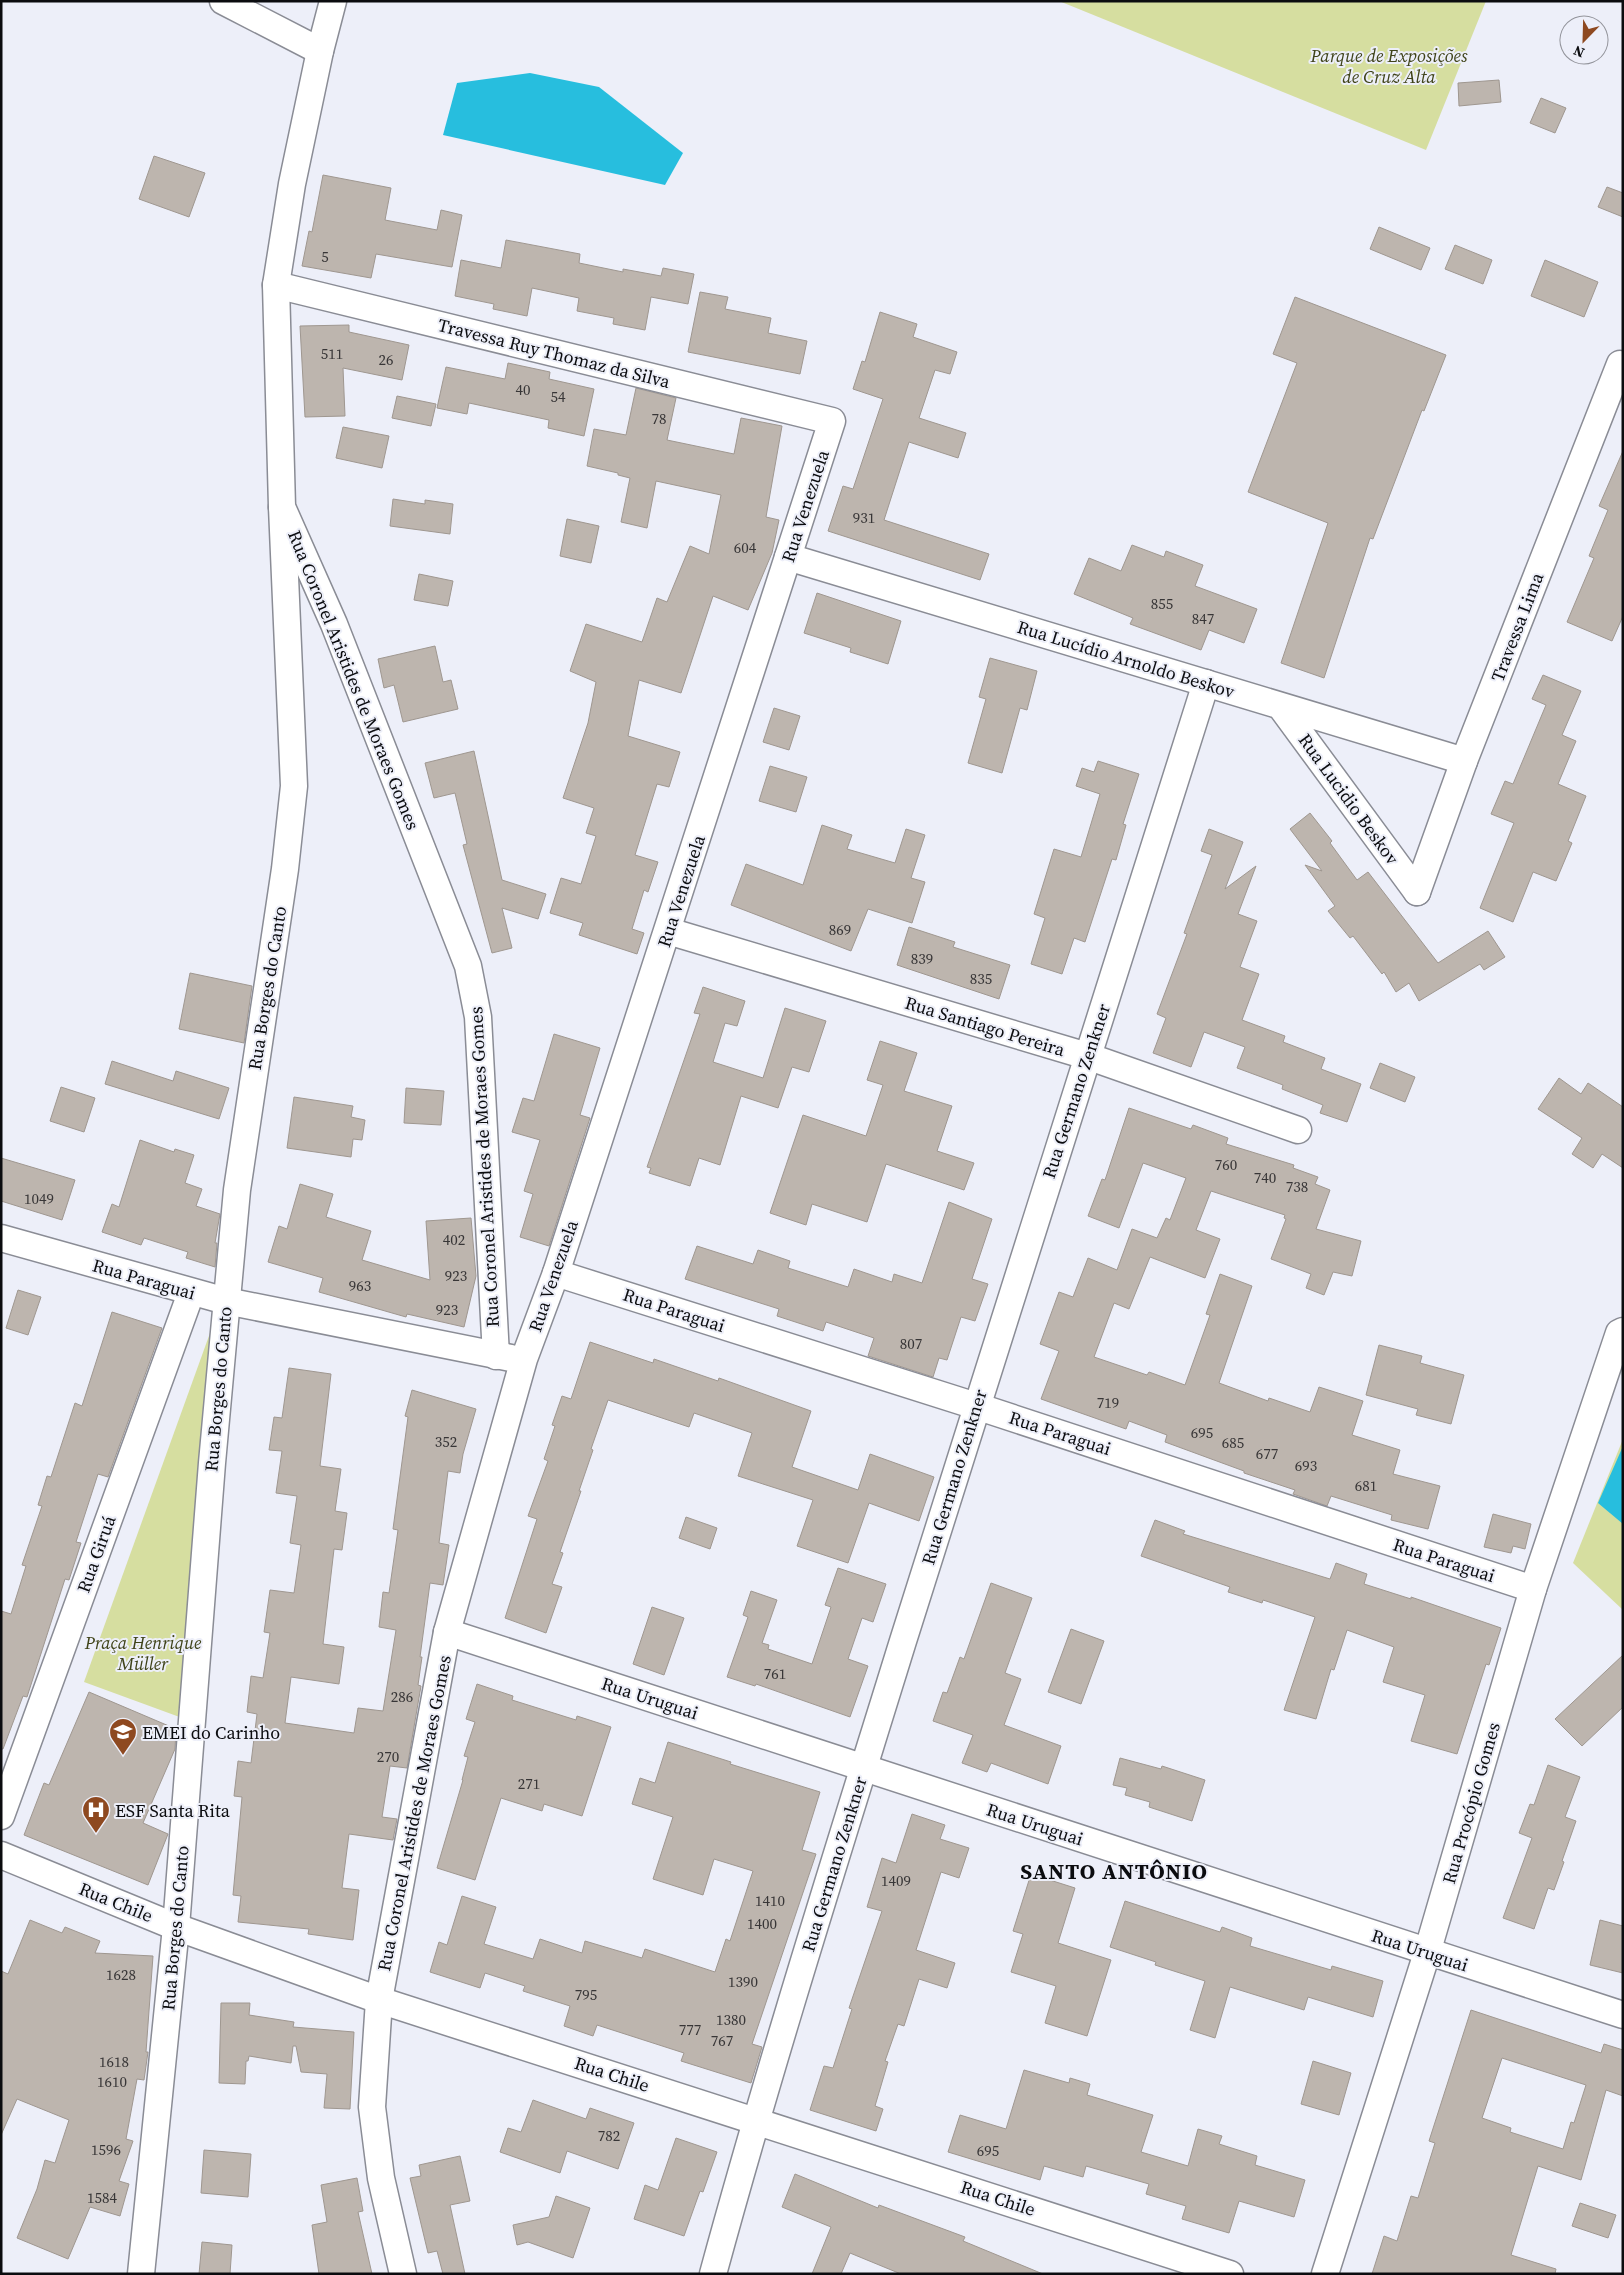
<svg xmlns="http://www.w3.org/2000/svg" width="1624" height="2275" font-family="'Source Serif 4',serif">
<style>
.green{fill:#d6dea0}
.water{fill:#27bede}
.building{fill:#bdb5ae;stroke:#9f9790;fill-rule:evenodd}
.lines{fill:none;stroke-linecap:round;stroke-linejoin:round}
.minor-casing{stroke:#8a8c95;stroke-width:29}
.minor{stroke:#fff;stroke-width:26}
.labels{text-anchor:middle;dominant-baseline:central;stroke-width:4;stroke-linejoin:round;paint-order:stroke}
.number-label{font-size:15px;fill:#383637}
.park-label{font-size:18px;font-style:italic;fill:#3f4319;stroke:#edeff9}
.street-label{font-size:18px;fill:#0b0c0f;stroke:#edeff9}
.poi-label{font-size:18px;fill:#0b0c0f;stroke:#edeff9;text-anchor:start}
.district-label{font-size:22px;font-weight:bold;letter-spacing:1px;fill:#0b0c0f;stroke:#edeff9}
</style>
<rect width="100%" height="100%" fill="#edeff9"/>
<!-- green -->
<g class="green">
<path d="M1059 1H1486L1426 150Z"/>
<path d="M214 1322 185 1719 84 1682Z"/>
<path d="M1623 1439V1610L1573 1563Z"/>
</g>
<!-- water -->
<g class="water">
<path d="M530 73 599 87 683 153 665 185 443 135 457 83Z"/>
<path d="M1623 1446V1524L1598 1503Z"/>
</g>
<!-- building -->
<g class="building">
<path d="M1499 80 1501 102 1459 106 1458 83Z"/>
<path d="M1541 98 1566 108 1555 133 1530 123Z"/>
<path d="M154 156 205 173 189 217 139 199Z"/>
<path d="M323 175 391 188 385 220 437 230 441 210 462 215 452 267 376 254 371 278 302 266 309 231 312 232Z"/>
<path d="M1607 187 1623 193V217L1598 207Z"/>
<path d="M1379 227 1430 248 1421 270 1370 249Z"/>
<path d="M506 240 580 254 579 263 623 272V269L661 276 663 268 694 274 688 304 651 297 645 330 613 324 614 318 577 311 579 298 532 288 527 316 493 309 494 304 455 296 461 260 501 268Z"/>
<path d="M1455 245 1492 260 1483 284 1445 269Z"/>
<path d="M1545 260 1598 282 1584 317 1531 296Z"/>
<path d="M700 292 728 297 725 309 771 318 768 333 807 341 800 374 688 352Z"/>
<path d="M1295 297 1446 355 1424 411 1422 410 1373 539 1370 538 1324 678 1281 663 1328 523 1248 492 1297 363 1273 354Z"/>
<path d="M880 312 917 324 913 337 957 352 950 374 935 370 919 418 966 433 958 458 909 442 884 520 989 554 980 580 828 531 843 486 853 489 883 399 853 389 862 361 865 362Z"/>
<path d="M349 325V332L409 345 402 380 343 368 345 416 305 417 300 326Z"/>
<path d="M508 363 550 372 549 379 594 389 584 436 548 428 549 420 469 403 467 414 437 408 446 367 505 379Z"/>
<path d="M636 388 676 398 667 440 734 454 741 418 782 426 766 517 779 520 772 553 748 610 713 596 681 693 639 680 628 736 680 752 669 787 657 784 635 855 658 862 648 892 644 890 632 929 644 933 637 954 579 935 583 923 550 913 561 878 581 884 596 836 586 833 594 808 563 798 588 723 596 682 570 671 586 624 642 642 657 598 667 602 690 546 709 554 721 495 656 481 647 528 621 522 630 478 618 475V473L587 466 594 429 626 435Z"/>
<path d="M397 396 436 404 431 426 392 418Z"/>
<path d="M343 427 389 436 382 468 336 458Z"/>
<path d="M1623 451V616L1612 641 1567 622 1594 558 1589 556 1608 510 1599 506Z"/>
<path d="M393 499 425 504V500L453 504 450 534 390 526Z"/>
<path d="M567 519 599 526 591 563 560 556Z"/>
<path d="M1132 545 1164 557 1166 551 1203 565 1195 586 1257 609 1244 643 1209 630 1201 650 1130 624 1133 618 1074 594 1089 558 1121 571Z"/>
<path d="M419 574 453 581 448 606 414 600Z"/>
<path d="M817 593 901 621 888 664 850 652 851 648 804 633Z"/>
<path d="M435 646 443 682 451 680 458 709 403 722 394 685 384 688 378 659Z"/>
<path d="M990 658 1037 671 1027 710 1020 708 1002 773 968 763 986 699 979 697Z"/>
<path d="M1543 675 1581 691 1562 735 1576 741 1558 784 1586 796 1568 841 1572 843 1556 881 1533 872 1513 922 1480 908 1514 823 1491 814 1505 781 1513 784 1546 705 1532 699Z"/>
<path d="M774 708 800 716 789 750 763 742Z"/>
<path d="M474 751 502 880 546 894 538 919 502 908 512 948 492 953 463 845 467 844 455 793 434 798 425 763Z"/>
<path d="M1098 761 1139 774 1123 824 1126 825 1116 860 1112 859 1085 942 1074 938 1062 974 1031 964 1045 918 1034 914 1054 849 1081 857 1100 794 1076 786 1082 768 1094 772Z"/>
<path d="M770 766 807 777 796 812 759 801Z"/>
<path d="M1310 813 1332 841 1330 843 1357 880 1368 872 1438 963 1488 931 1505 957 1484 970 1480 964 1419 1001 1409 983 1396 992 1384 972 1382 974 1353 936 1350 938 1328 911 1335 906 1305 865 1322 871 1290 829Z"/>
<path d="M822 825 852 835 847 849 895 863 906 829 925 835 911 878 925 882 912 923 868 909 851 951 731 905 746 864 803 885Z"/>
<path d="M1209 829 1243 842 1225 889 1256 866 1238 914 1257 921 1240 967 1259 974 1242 1020 1285 1036 1283 1042 1325 1058 1321 1069 1361 1084 1347 1122 1320 1113 1323 1105 1282 1089 1283 1085 1237 1068 1245 1047 1204 1032 1191 1067 1153 1053 1166 1018 1157 1014 1187 934 1184 933 1212 855 1201 851Z"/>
<path d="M909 927 955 942 953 947 1010 965 999 999 897 965Z"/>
<path d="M190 973 252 986 244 1043 179 1029Z"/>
<path d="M703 987 745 1001 737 1026 725 1023 713 1062 763 1078 785 1008 826 1021 809 1072 792 1067 778 1108 741 1096 720 1165 699 1158 690 1186 649 1173 651 1168 647 1167 700 1014 694 1013Z"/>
<path d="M554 1034 600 1048 580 1115 590 1118 549 1246 520 1237 533 1194 524 1191 540 1140 512 1132 523 1098 534 1101Z"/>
<path d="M880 1041 917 1053 904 1091 952 1106 937 1151 974 1163 964 1190 886 1164 867 1222 812 1204 806 1225 770 1213 803 1115 866 1136 883 1085 867 1080Z"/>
<path d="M112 1061 173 1081 176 1071 229 1088 219 1119 105 1084Z"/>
<path d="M1380 1063 1415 1077 1405 1102 1370 1088Z"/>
<path d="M1559 1078 1581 1094 1588 1083 1623 1107V1168L1602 1154 1593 1168 1572 1154 1582 1138 1538 1109Z"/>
<path d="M61 1087 95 1098 84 1132 50 1121Z"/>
<path d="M406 1088 444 1091 441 1125 404 1123Z"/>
<path d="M294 1097 353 1106 351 1117 365 1120 362 1140 353 1139 351 1157 287 1148Z"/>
<path d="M1129 1108 1191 1129 1193 1125 1228 1138 1226 1144 1294 1165 1293 1168 1318 1177 1315 1184 1330 1190 1316 1229 1361 1241 1352 1276 1333 1272 1324 1295 1306 1288 1311 1274 1271 1259 1286 1219 1284 1218 1285 1215 1211 1191 1196 1230 1220 1239 1205 1278 1150 1257 1129 1309 1114 1303 1094 1357 1147 1375 1149 1372 1185 1385 1210 1315 1206 1314 1220 1274 1252 1286 1219 1383 1268 1401 1269 1398 1310 1412 1319 1387 1363 1401 1352 1435 1400 1450 1393 1474 1440 1486 1428 1529 1391 1520 1392 1515 1331 1496 1327 1506 1293 1494 1295 1490 1244 1473V1471L1165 1442 1167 1435 1129 1421 1126 1429 1041 1399 1059 1351 1040 1344 1059 1292 1073 1297 1088 1258 1117 1270 1132 1229 1157 1238 1166 1218 1170 1220 1186 1178 1143 1163 1119 1228 1088 1216 1102 1179 1105 1180Z"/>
<path d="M140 1140 174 1152 175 1149 194 1155 185 1183 202 1189 196 1206 220 1214 215 1243H217L215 1267 186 1258 188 1252 144 1238 141 1245 102 1232 112 1204 119 1207Z"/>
<path d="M1 1158 75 1180 62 1220 1 1201Z"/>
<path d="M300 1184 333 1194 326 1217 371 1231 362 1260 430 1280 426 1221 471 1218 476 1276 464 1327 407 1314 406 1317 319 1292 323 1278 268 1262 279 1226 287 1229Z"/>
<path d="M949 1202 992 1219 972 1279 988 1284 975 1321 961 1317 947 1360 939 1358 933 1377 868 1356 874 1338 826 1322 823 1331 777 1316 779 1309 685 1279 697 1246 753 1264 758 1250 790 1261 788 1268 848 1287 854 1269 892 1282 894 1274 922 1283Z"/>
<path d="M18 1290 41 1297 28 1335 6 1328Z"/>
<path d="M112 1312 162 1328 108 1477 98 1474 76 1542 81 1543 69 1580 65 1579 27 1697 23 1696 3 1749H1V1611L11 1614 26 1566 22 1565 42 1506 38 1505 47 1476 51 1477 75 1403 82 1406Z"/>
<path d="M590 1342 653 1363 654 1359 718 1381 719 1378 811 1411 792 1467 858 1490 870 1454 934 1477 919 1521 869 1503 848 1563 797 1546 813 1500 738 1476 752 1433 694 1413 689 1427 608 1400 591 1449 593 1450 579 1491H581L560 1552 563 1553 552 1584 562 1587 546 1633 505 1618 537 1519 528 1516 548 1461 544 1459 555 1426 552 1425 562 1396 571 1399Z"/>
<path d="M1379 1345 1422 1356 1420 1363 1464 1375 1451 1424 1416 1415 1418 1409 1366 1395Z"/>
<path d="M289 1368 331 1374 320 1466 341 1469 335 1511 347 1513 342 1550 334 1549 323 1644 344 1647 339 1684 291 1677 285 1723 354 1733 358 1708 383 1711 396 1630 379 1627 383 1592 389 1593 398 1530 393 1529 408 1417 405 1416 412 1390 476 1409 463 1454 460 1473 448 1471 439 1543 449 1545 443 1585 430 1583 420 1657H422L418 1685 421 1686 407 1768 390 1766 382 1817 397 1819 393 1840 349 1834 342 1888 359 1890 353 1940 308 1934 309 1929 238 1922 241 1896 233 1895 242 1797 234 1796 238 1761 251 1763 257 1714 247 1712 251 1676 263 1678 270 1633 264 1632 270 1590 294 1593 301 1545 290 1543 297 1496 276 1493 282 1451 269 1450 274 1417 282 1418Z"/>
<path d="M1493 1514 1531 1524 1525 1549 1513 1546 1511 1553 1484 1547Z"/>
<path d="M686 1517 717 1528 710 1549 679 1538Z"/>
<path d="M1155 1520 1185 1531 1183 1534 1330 1579 1336 1563 1367 1574 1364 1584 1411 1599V1597L1501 1628 1489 1665 1486 1664 1457 1754 1411 1741 1425 1695 1383 1682 1394 1647 1347 1630 1334 1670 1331 1669 1316 1719 1284 1710 1315 1617 1263 1600 1262 1603 1228 1592 1230 1587 1141 1556Z"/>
<path d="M838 1568 886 1584 873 1622 862 1618 848 1659 868 1666 850 1717 756 1684 755 1686 727 1677 748 1617 743 1615 751 1591 777 1600 762 1643 769 1645 768 1649 812 1664 831 1607 825 1605Z"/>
<path d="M991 1583 1032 1598 1005 1673 1021 1679 1004 1725 1061 1746 1048 1784 991 1763 987 1772 962 1763 973 1735 933 1721 943 1692 947 1693 960 1657 964 1659Z"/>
<path d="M652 1607 684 1618 664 1675 633 1664Z"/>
<path d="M1071 1629 1104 1641 1081 1704 1048 1692Z"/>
<path d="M1623 1655V1707L1582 1746 1555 1719Z"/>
<path d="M477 1684 513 1696 512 1700 576 1720 577 1716 611 1727 582 1816 544 1804 542 1811 501 1798 475 1880 437 1868 463 1780H462L468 1757 464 1756 475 1722 466 1719Z"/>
<path d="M89 1692 176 1729 175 1749 143 1823 168 1834 148 1885 24 1835 44 1783 49 1785Z"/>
<path d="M668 1742 731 1762 730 1764 820 1792 802 1850 816 1854 752 2044 762 2047 751 2083 681 2061 684 2053 597 2025 593 2036 564 2026 570 2006 523 1991 525 1986 485 1973 480 1988 430 1972 439 1942 447 1945 462 1896 496 1907 484 1944 533 1959 540 1939 582 1953 585 1941 642 1958 645 1949 715 1972 726 1939 730 1941 753 1871 714 1859 703 1895 653 1879 673 1817 632 1804 640 1778 655 1783Z"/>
<path d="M1120 1758 1161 1769 1162 1766 1205 1780 1192 1821 1149 1807 1150 1802 1125 1795 1127 1788 1113 1785Z"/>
<path d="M1548 1765 1580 1777 1565 1817 1576 1821 1562 1861 1564 1862 1554 1890 1548 1888 1534 1929 1503 1918 1532 1838 1519 1833 1530 1804 1534 1805Z"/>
<path d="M912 1814 945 1825 940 1839 969 1848 959 1878 941 1872 916 1950 955 1963 947 1988 919 1979 904 2026 898 2024 885 2061 888 2062 875 2106 883 2109 876 2131 810 2110 824 2066 833 2068 852 2009 849 2008 882 1911 867 1907 882 1858 896 1863Z"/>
<path d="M1031 1874 1075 1888 1058 1943 1111 1960 1087 2036 1045 2023 1056 1986 1011 1972 1023 1934 1013 1931Z"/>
<path d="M1125 1901 1220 1932 1222 1927 1252 1938 1250 1946 1331 1970 1332 1966 1383 1981 1373 2017 1308 1997 1304 2010 1230 1987 1215 2038 1190 2030 1205 1981 1155 1965 1156 1962 1110 1947Z"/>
<path d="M30 1920 62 1933 65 1927 100 1941 95 1953 153 1956 146 2052H148L144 2080 137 2079 126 2139 133 2141 119 2181 129 2184 120 2216 90 2207 68 2259 17 2238 37 2189 45 2160 55 2163 69 2120 17 2099 1 2135V1971L8 1974Z"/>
<path d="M1600 1920 1623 1926V1973L1590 1965Z"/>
<path d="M221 2003H250L249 2015 294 2022 293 2027 354 2032 350 2109 324 2108 327 2074 301 2072 296 2046H293L291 2063 249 2056 248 2061H246L245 2084 219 2083Z"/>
<path d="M1471 2010 1601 2053 1604 2044 1623 2050V2096L1606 2090 1581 2180 1538 2166 1511 2255 1556 2269 1555 2274H1372L1384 2236 1397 2241 1411 2196 1418 2198 1435 2143 1429 2141ZM1502 2058 1586 2085 1574 2123 1571 2122 1563 2149 1510 2132 1511 2128 1482 2118Z"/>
<path d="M1313 2061 1351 2073 1339 2115 1301 2104Z"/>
<path d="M1024 2070 1069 2083 1070 2078 1090 2084 1087 2095 1153 2115 1141 2152 1188 2166 1198 2129 1222 2136 1219 2144 1257 2156 1255 2165 1305 2180 1294 2217 1239 2201 1229 2233 1182 2219 1186 2206 1146 2194 1149 2184 1086 2166 1083 2177 1044 2166 1040 2180 948 2152 960 2115 1006 2129Z"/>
<path d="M533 2100 586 2119 590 2108 634 2123 618 2169 567 2151 560 2173 500 2152 508 2128 521 2132Z"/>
<path d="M676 2138 717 2152 703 2192 700 2191 684 2236 634 2219 645 2185 658 2190Z"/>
<path d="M204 2150 251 2154 248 2197 201 2193Z"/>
<path d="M460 2156 470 2201 450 2205 465 2274H443L437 2251 428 2253 410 2178 421 2176 419 2165Z"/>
<path d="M795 2174 878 2208 879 2205 965 2237 963 2241 1043 2274H901L850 2253 841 2274H812L831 2227 782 2207Z"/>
<path d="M357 2178 363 2211 358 2212 372 2274H319L312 2225 327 2222 321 2185Z"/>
<path d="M556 2196 590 2208 573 2258 528 2242 517 2245 513 2225 549 2217Z"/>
<path d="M1580 2203 1616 2215 1608 2238 1572 2226Z"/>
<path d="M202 2242 232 2245 230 2274H199Z"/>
</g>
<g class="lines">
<defs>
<g id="minor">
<path d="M223 1 320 51"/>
<path d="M333 1 320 51 292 184 276 285 282 507 334 624 468 966 478 1017 496 1356"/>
<path d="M276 285 832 421 556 1273 524 1359 447 1632 379 2000 372 2107 381 2178 403 2274"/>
<path d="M788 557 1464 761"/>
<path d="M1281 707 1417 892"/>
<path d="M1417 892 1464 761 1620 364"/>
<path d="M668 931 1087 1056 1298 1130"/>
<path d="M1 1238 226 1301 511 1358"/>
<path d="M556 1273 976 1406 1533 1589"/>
<path d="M447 1632 1623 2015"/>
<path d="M1 1816 191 1293"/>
<path d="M1 1855 176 1927 379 2000 1230 2274"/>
<path d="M141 2274 176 1927 212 1463 237 1190 285 869 294 786 282 507"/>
<path d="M713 2274C771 2061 838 1851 903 1641 1002 1321 1104 1002 1206 683"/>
<path d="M1325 2274 1427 1953 1533 1589 1619 1333 1623 1331"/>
</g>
</defs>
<!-- minor casing -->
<use href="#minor" class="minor-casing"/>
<!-- minor -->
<use href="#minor" class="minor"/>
</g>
<!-- icons -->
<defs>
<symbol id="school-pin" viewBox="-11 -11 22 30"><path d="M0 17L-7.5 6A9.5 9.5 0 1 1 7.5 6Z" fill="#8e4920" stroke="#edeff9"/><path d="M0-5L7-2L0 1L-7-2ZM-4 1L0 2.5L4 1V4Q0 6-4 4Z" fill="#fff"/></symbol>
<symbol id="hospital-pin" viewBox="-11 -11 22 30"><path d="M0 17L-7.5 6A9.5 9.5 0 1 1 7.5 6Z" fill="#8e4920" stroke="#edeff9"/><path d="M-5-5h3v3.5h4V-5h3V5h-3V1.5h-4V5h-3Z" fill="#fff"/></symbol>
</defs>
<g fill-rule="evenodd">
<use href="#school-pin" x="107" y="1716" width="32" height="43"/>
<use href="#hospital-pin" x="80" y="1794" width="32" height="43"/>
</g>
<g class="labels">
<!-- number labels -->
<g class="number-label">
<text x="325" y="256">5</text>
<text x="332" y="353">511</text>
<text x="386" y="359">26</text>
<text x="523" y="389">40</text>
<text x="558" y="396">54</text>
<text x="659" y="418">78</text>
<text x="864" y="517">931</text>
<text x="745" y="547">604</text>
<text x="1162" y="603">855</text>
<text x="1203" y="618">847</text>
<text x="840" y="929">869</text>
<text x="922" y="958">839</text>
<text x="981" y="978">835</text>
<text x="1226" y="1164">760</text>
<text x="1265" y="1177">740</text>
<text x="1297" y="1186">738</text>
<text x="39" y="1198">1049</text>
<text x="454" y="1239">402</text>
<text x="456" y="1275">923</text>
<text x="360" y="1285">963</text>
<text x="447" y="1309">923</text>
<text x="911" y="1343">807</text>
<text x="1108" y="1402">719</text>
<text x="1202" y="1432">695</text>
<text x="446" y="1441">352</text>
<text x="1233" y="1442">685</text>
<text x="1267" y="1453">677</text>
<text x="1306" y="1465">693</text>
<text x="1366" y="1485">681</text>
<text x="775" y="1673">761</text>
<text x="402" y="1696">286</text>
<text x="388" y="1756">270</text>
<text x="529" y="1783">271</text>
<text x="896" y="1880">1409</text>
<text x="770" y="1900">1410</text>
<text x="762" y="1923">1400</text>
<text x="121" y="1974">1628</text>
<text x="743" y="1981">1390</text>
<text x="586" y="1994">795</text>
<text x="731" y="2019">1380</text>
<text x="690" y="2029">777</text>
<text x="722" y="2040">767</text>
<text x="114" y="2061">1618</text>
<text x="112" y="2081">1610</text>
<text x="609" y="2135">782</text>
<text x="106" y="2149">1596</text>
<text x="988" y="2150">695</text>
<text x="102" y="2197">1584</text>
</g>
<!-- park labels -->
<g class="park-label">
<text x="1389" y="55">Parque de Exposições<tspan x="1389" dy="21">de Cruz Alta</tspan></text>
<text x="143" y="1642">Praça Henrique<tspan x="143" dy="21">Müller</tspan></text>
</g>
<!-- street labels -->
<g class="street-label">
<text transform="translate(554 353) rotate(14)">Travessa Ruy Thomaz da Silva</text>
<text transform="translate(805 506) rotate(-72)">Rua Venezuela</text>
<text transform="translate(1517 627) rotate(-69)">Travessa Lima</text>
<text transform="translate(1126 659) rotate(17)">Rua Lucídio Arnoldo Beskov</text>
<text transform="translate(354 680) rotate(68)">Rua Coronel Aristides de Moraes Gomes</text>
<text transform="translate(1349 799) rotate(54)">Rua Lucidio Beskov</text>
<text transform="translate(681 891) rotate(-72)">Rua Venezuela</text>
<text transform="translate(267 988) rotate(-81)">Rua Borges do Canto</text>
<text transform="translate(985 1026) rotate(17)">Rua Santiago Pereira</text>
<text transform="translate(1076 1091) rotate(-72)">Rua Germano Zenkner</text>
<text transform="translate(484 1167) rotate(-93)">Rua Coronel Aristides de Moraes Gomes</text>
<text transform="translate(553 1276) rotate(-71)">Rua Venezuela</text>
<text transform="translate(144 1279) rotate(16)">Rua Paraguai</text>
<text transform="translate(674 1310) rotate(18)">Rua Paraguai</text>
<text transform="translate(218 1389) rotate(-85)">Rua Borges do Canto</text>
<text transform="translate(1060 1433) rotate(18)">Rua Paraguai</text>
<text transform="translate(954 1477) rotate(-73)">Rua Germano Zenkner</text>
<text transform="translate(96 1554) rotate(-70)">Rua Giruá</text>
<text transform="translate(1444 1560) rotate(18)">Rua Paraguai</text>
<text transform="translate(650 1698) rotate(18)">Rua Uruguai</text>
<text transform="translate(1471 1803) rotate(-74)">Rua Procópio Gomes</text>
<text transform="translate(414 1813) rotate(-79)">Rua Coronel Aristides de Moraes Gomes</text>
<text transform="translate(1035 1824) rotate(18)">Rua Uruguai</text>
<text transform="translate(834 1864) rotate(-73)">Rua Germano Zenkner</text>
<text transform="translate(116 1902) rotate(22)">Rua Chile</text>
<text transform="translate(175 1928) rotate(-85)">Rua Borges do Canto</text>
<text transform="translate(1420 1950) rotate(18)">Rua Uruguai</text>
<text transform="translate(612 2074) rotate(18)">Rua Chile</text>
<text transform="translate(998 2198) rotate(18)">Rua Chile</text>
</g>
<!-- poi labels -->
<g class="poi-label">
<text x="142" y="1732">EMEI do Carinho</text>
<text x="115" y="1810">ESF Santa Rita</text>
</g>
<!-- district labels -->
<g class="district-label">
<text x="1114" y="1871">SANTO ANTÔNIO</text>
</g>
</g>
<!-- border -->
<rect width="1624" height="2275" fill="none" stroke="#0b0c0f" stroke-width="5"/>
<!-- north arrow -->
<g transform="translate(1584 40) rotate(203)"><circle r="24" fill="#edeff9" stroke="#93949b"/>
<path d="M0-4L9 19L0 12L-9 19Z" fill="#8e4920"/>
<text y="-8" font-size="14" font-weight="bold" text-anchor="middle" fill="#0b0c0f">N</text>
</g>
</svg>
